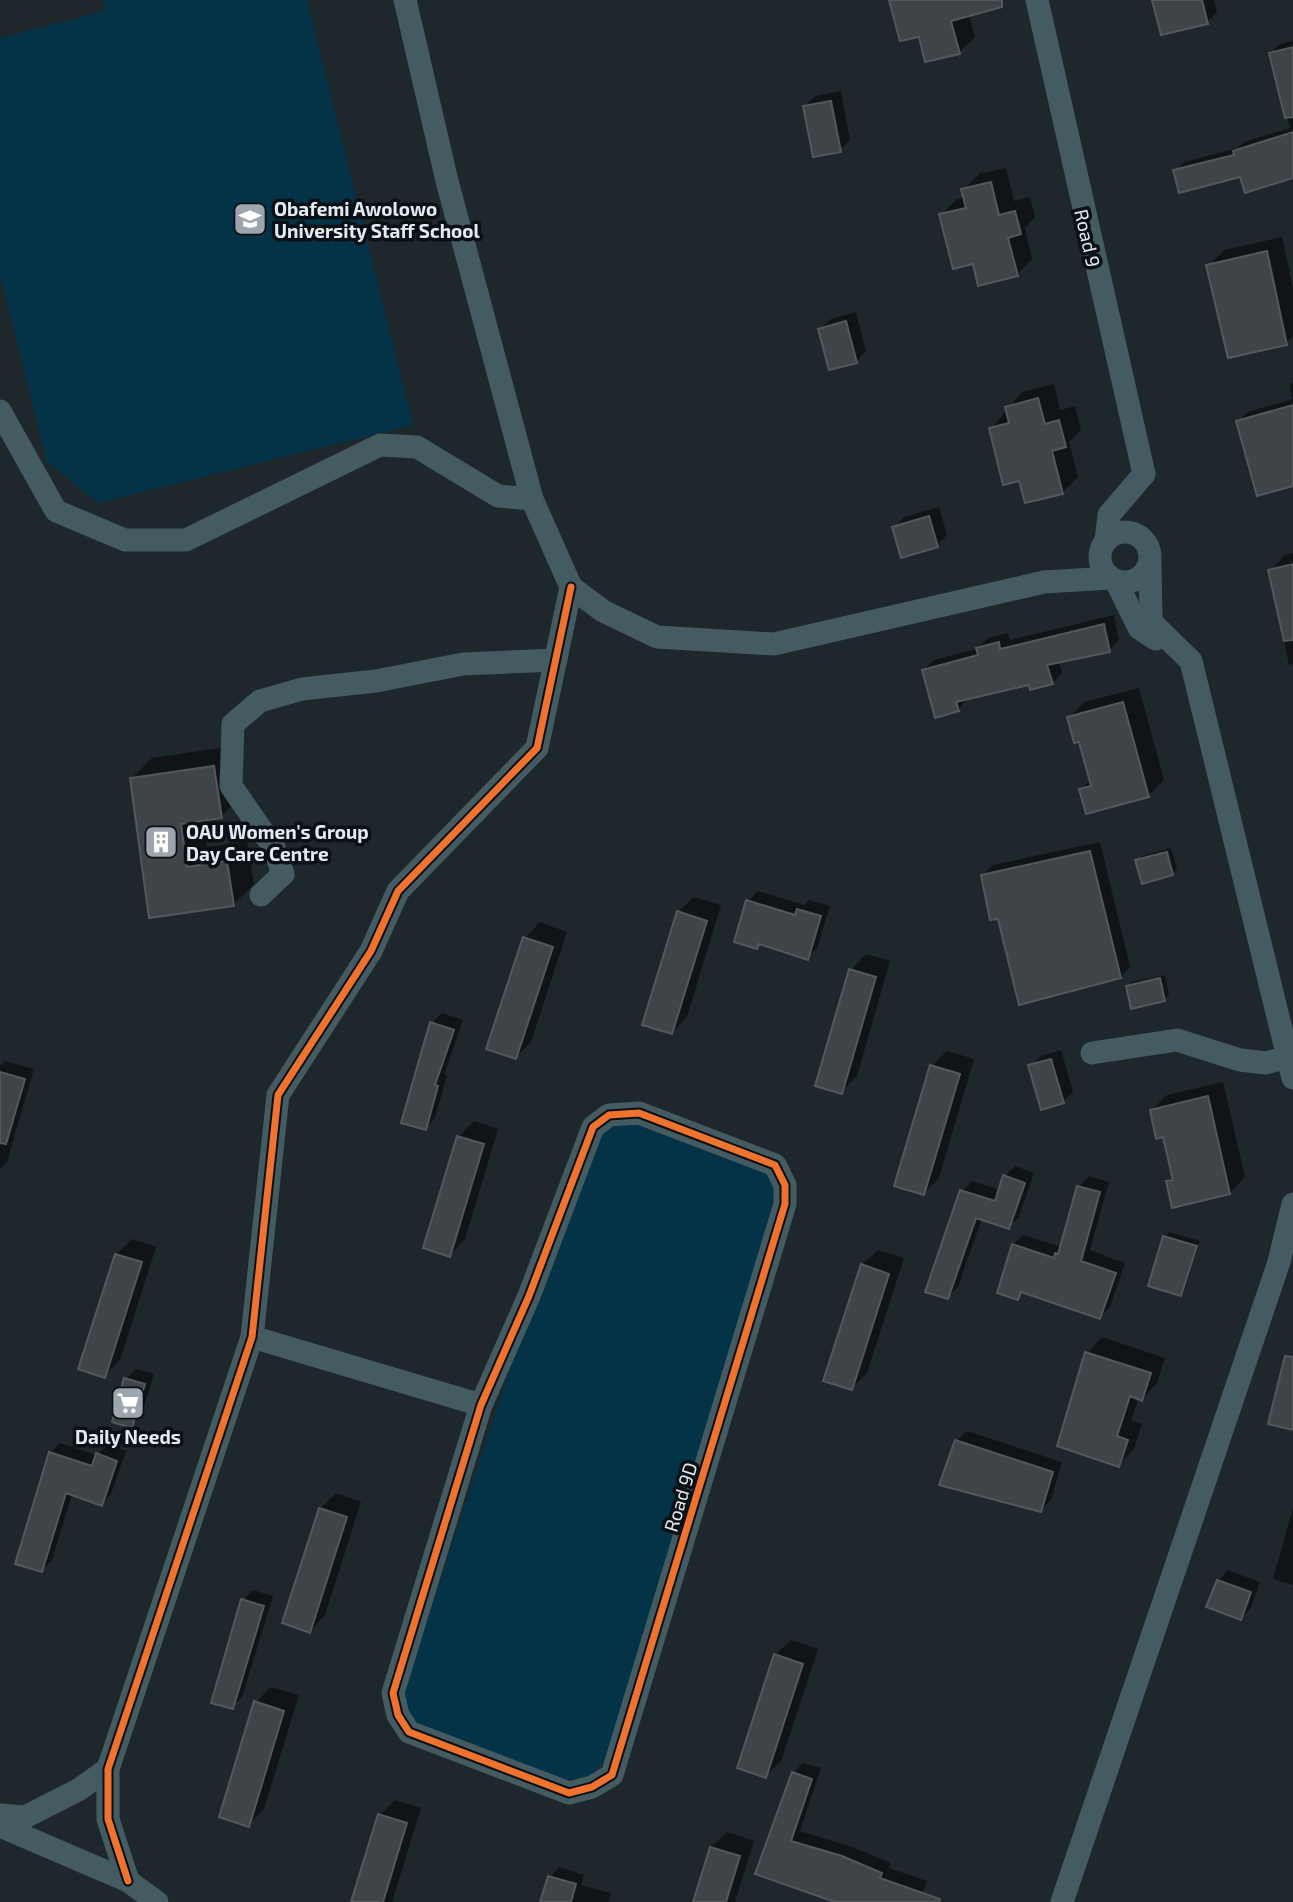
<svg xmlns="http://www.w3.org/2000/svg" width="1293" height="1902" font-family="'Exo 2',sans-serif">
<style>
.green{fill:#043348}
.shadow{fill:#0007}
.building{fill:#3e4448;stroke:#52585c;stroke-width:2}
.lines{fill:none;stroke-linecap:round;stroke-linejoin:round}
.street{stroke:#445b61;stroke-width:23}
.cycleway-casing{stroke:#0a1014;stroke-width:11}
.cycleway{stroke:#ef722f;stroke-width:7}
.labels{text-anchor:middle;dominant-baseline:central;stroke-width:7;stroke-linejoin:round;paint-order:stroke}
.poi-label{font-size:19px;font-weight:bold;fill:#e2ebf1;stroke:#0a1014;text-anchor:start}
.street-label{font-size:19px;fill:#e2ebf1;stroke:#0a1014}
</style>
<rect width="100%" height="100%" fill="#1e272b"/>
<!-- green -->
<g class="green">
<path d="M102 0H307L413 425 98 503 47 462 0 274V38L104 11Z"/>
<path d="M633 1122 767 1171 773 1181 776 1201 609 1756C601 1765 592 1777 580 1779 544 1786 450 1739 413 1725L403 1694 513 1360 597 1138 607 1129Z"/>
</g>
<!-- shadow -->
<g class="shadow">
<path d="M891 0H983L969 14 975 37 959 52 920 35Z"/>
<path d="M1154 0H1214L1217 12 1207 22Z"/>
<path d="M1293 41V178L1246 191 1242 175 1175 171 1184 162 1238 148 1244 142 1290 128 1271 54 1280 44Z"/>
<path d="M841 91 850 140 840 150 805 106 815 96Z"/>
<path d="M1006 168 1014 201 1030 197 1035 217 1025 228 1032 259 1017 275 974 262 941 215 957 199 965 197 963 190 979 174Z"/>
<path d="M1282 237 1293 288V336L1286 343 1208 266 1224 250Z"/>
<path d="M856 312 866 351 856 362 820 329 831 319Z"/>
<path d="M1293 382V484L1238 422 1248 412 1293 399 1289 386Z"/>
<path d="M1054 384 1060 410 1075 406 1081 430 1069 442 1078 477 1062 493 1021 479 991 429 1022 392Z"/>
<path d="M939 507 947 535 937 545 894 528 904 517Z"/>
<path d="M1293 553V664L1289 665 1270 571 1285 555Z"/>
<path d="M1114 615 1119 640 1109 650 1059 661 1062 673 1052 683H1030L968 698 958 710 924 670 934 660 977 649 988 638 1008 633 1010 640Z"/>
<path d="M1139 688 1164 780 1148 796 1081 789 1091 780 1081 740 1069 717 1084 702Z"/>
<path d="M234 746 241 796 221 817 203 819 207 847 247 842 254 884 233 905 151 916 132 778 152 758Z"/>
<path d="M1100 842 1130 967 1120 977 999 917 983 875 993 865Z"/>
<path d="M1171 848 1177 869 1172 874 1137 861 1142 856Z"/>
<path d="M758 891 804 905 809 900 830 906 817 948 807 958 761 943 757 947 748 901Z"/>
<path d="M694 897 721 905 687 1017 672 1032 678 912Z"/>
<path d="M540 922 567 932 531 1042 516 1057 525 938Z"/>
<path d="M866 954 890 961 857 1076 841 1092 851 970Z"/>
<path d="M1165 975 1169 995 1165 999 1128 987 1132 982Z"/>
<path d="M442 1013 463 1020 444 1075 447 1076 435 1118 425 1129 432 1023Z"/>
<path d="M1061 1050 1073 1092 1063 1102 1030 1066 1041 1056Z"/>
<path d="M947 1051 974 1059 939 1178 924 1193 932 1066Z"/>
<path d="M5 1061 34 1069 7 1162 0 1169V1066Z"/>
<path d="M1223 1082 1245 1177 1230 1193 1168 1182 1174 1176 1164 1135 1152 1110 1167 1095Z"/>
<path d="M474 1121 498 1129 465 1239 450 1255 458 1137Z"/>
<path d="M1015 1166 1034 1173 1019 1217 1009 1227 982 1218 958 1287 947 1297 962 1191 972 1181 1000 1190 1005 1176Z"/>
<path d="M1089 1176 1109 1182 1090 1250 1125 1263 1110 1307 1100 1317 1025 1291 1018 1298 1013 1245 1023 1235 1062 1247 1079 1187Z"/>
<path d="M1169 1232 1200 1241 1185 1289 1181 1294 1165 1237Z"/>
<path d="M132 1239 156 1247 120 1360 104 1376 116 1255Z"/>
<path d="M878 1250 904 1258 867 1373 852 1388 862 1265Z"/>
<path d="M1102 1337 1165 1358 1157 1383 1142 1399 1139 1397 1131 1421 1142 1424 1134 1449 1118 1465 1087 1353Z"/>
<path d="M136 1369 154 1374 141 1416 131 1426 126 1379Z"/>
<path d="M967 1431 1062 1462 1051 1500 1041 1510 957 1441Z"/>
<path d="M60 1443 97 1455 108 1444 126 1451 111 1494 101 1504 72 1494 52 1560 42 1570 50 1453Z"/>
<path d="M336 1493 361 1502 325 1615 310 1631 320 1509Z"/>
<path d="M1293 1508V1585L1273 1579Z"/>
<path d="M1228 1570 1260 1582 1251 1608 1241 1618 1218 1581Z"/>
<path d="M253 1590 273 1596 242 1697 232 1707 243 1600Z"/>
<path d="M791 1640 818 1649 781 1761 765 1776 775 1655Z"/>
<path d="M271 1687 299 1695 264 1809 248 1825 256 1702Z"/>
<path d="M803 1763 821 1768 800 1831 852 1847 891 1863 889 1868 927 1881 919 1902H837L758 1873 793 1773Z"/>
<path d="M395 1800 421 1808 392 1902H353L380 1815Z"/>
<path d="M727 1832 754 1841 735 1902H695L711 1847Z"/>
<path d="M559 1867 584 1875 581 1885 611 1893 608 1902H542L550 1877Z"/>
</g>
<!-- building -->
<g class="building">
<path d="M889 0H1002V7L951 21 960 54 925 62 919 37 900 41Z"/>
<path d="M1152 0H1202L1208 24 1161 35Z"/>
<path d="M1293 47V117L1285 118 1269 53Z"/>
<path d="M831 101 841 152 813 157 803 106Z"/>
<path d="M1293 132V178L1245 193 1240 177 1179 193 1173 170 1234 155 1233 151Z"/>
<path d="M991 182 999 215 1015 211 1021 234 1008 238 1018 276 978 286 973 264 953 269 939 214 966 208 961 189Z"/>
<path d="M1267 251 1287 345 1228 358 1206 265Z"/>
<path d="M846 321 857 363 829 370 818 329Z"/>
<path d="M1038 398 1045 424 1059 420 1066 447 1052 451 1063 494 1025 503 1019 481 1003 485 989 428 1009 423 1005 407Z"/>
<path d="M1293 405V486L1257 496 1236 421Z"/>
<path d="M929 516 938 547 901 558 892 527Z"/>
<path d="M1293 564V640L1284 641 1268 570Z"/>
<path d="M1104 624 1110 652 1047 665 1053 684 1030 690 1029 685 956 702 959 711 935 718 922 670 978 655 976 648 999 642 1000 649Z"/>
<path d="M1123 702 1149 797 1086 814 1079 789 1091 786 1079 742 1074 743 1067 717Z"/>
<path d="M214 766 222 818 181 824 187 867 227 861 234 906 149 918 130 778Z"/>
<path d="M1090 851 1121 978 1019 1005 998 919 990 920 981 875Z"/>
<path d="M1167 852 1173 875 1142 884 1135 860Z"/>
<path d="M746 900 795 915 797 909 821 916 808 960 759 944 757 949 734 942Z"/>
<path d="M677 911 707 921 672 1034 642 1025Z"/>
<path d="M523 937 553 947 516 1059 486 1049Z"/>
<path d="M849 969 876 977 842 1094 815 1086Z"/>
<path d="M1160 978 1165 1001 1131 1009 1126 986Z"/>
<path d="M430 1022 454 1030 435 1085 438 1086 426 1130 401 1123Z"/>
<path d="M1051 1059 1064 1103 1041 1110 1028 1065Z"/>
<path d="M930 1065 960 1074 924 1195 894 1186Z"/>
<path d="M0 1072 25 1079 6 1144 0 1143Z"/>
<path d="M1208 1096 1230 1194 1172 1208 1166 1181 1173 1180 1163 1137 1156 1139 1150 1110Z"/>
<path d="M457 1136 484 1144 450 1257 423 1248Z"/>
<path d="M1003 1175 1025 1183 1009 1229 976 1218 948 1299 925 1292 960 1190 995 1201Z"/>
<path d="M1077 1186 1100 1192 1081 1261 1116 1273 1100 1319 1021 1292 1018 1300 997 1293 1012 1244 1054 1258 1055 1253 1058 1254Z"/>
<path d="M1163 1236 1197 1246 1181 1296 1148 1286Z"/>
<path d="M115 1254 142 1262 105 1378 78 1369Z"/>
<path d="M861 1264 889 1274 852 1390 823 1381Z"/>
<path d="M1085 1352 1151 1373 1142 1401 1130 1396 1117 1436 1128 1440 1119 1467 1057 1446Z"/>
<path d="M1285 1356 1293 1357V1430L1268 1424Z"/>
<path d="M124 1378 145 1384 132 1428 112 1422Z"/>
<path d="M955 1440 1053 1472 1041 1512 939 1485Z"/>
<path d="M49 1452 92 1466 96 1453 117 1461 102 1506 66 1493 42 1572 15 1564Z"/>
<path d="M319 1508 347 1517 310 1633 282 1623Z"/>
<path d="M1217 1580 1251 1592 1241 1620 1206 1607Z"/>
<path d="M241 1599 264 1606 233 1709 211 1703Z"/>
<path d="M774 1654 803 1664 766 1778 737 1768Z"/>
<path d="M254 1701 284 1711 249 1827 219 1817Z"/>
<path d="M792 1772 812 1779 791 1841 842 1856 882 1873 880 1878 940 1899 939 1902H835L755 1874Z"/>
<path d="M378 1814 407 1823 383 1902H351Z"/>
<path d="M710 1847 740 1856 726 1902H693Z"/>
<path d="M548 1876 576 1884 571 1902H540Z"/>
</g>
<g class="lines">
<!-- street -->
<g class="street">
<path d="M405 0 447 181 532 499 571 587 603 611 657 637 774 644 1044 582 1111 578"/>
<path d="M1037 0 1144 474"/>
<path d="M0 411 56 511 125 540H186L380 445 417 447 498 496 532 499"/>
<circle cx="1125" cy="557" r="25"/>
<path d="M1106 541 1109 515 1144 474"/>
<path d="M1150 562 1151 622 1191 661 1293 1078"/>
<path d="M1116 581 1139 628 1156 639"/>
<path d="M261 895 283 874 274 848 231 786 233 724 260 701 302 689 376 681 463 664 556 660"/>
<path d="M1092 1053 1177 1040 1240 1060 1266 1063 1288 1057"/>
<path d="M639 1113 775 1165 785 1185V1204L612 1775 592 1787 569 1793 409 1732 398 1715 393 1693 481 1405 529 1296 593 1127 609 1115Z"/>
<path d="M252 1337 481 1405"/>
<path d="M0 1815 25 1817 78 1790 108 1769"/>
<path d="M0 1826 128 1881 157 1902"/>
<path d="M128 1881 108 1819V1769L252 1337 278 1095 371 951 398 891 537 748 571 587"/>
<path d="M1062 1902 1279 1262 1293 1204"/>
</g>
<defs>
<g id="cycleway">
<path d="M639 1113 775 1165 785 1185V1204L612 1775 592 1787 569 1793 409 1732 398 1715 393 1693 481 1405 529 1296 593 1127 609 1115Z"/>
<path d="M128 1881 108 1819V1769L252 1337 278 1095 371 951 398 891 537 748 571 587"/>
</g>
</defs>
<!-- cycleway casing -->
<use href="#cycleway" class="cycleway-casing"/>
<!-- cycleway -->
<use href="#cycleway" class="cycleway"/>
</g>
<!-- icons -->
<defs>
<symbol id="school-square" viewBox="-11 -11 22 22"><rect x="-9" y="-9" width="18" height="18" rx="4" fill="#9da6ac" stroke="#0a1014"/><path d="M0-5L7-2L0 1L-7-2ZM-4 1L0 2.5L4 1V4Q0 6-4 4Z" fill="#fff"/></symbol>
<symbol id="building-square" viewBox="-11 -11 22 22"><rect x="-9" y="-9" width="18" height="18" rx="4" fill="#9da6ac" stroke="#0a1014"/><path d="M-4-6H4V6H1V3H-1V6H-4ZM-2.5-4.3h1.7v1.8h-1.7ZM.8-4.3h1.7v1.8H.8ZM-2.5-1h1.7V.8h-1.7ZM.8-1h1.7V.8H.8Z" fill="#fff"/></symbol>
<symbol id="supermarket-square" viewBox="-11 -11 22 22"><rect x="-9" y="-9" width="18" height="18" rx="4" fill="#9da6ac" stroke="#0a1014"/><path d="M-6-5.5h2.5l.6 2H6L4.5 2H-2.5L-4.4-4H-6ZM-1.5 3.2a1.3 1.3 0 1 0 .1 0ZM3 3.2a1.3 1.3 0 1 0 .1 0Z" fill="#fff"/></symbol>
</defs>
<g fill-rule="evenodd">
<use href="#school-square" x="231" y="200" width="38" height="38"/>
<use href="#building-square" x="142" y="823" width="38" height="38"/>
<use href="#supermarket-square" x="109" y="1384" width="38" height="38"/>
</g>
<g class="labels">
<!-- poi labels -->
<g class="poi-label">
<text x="274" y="208">Obafemi Awolowo<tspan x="274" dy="22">University Staff School</tspan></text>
<text x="186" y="831">OAU Women's Group<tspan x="186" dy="22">Day Care Centre</tspan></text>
<text x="128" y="1436" text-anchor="middle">Daily Needs</text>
</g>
<!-- street labels -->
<g class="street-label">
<text transform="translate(1088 238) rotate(77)">Road 9</text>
<text transform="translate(680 1497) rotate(-73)">Road 9D</text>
</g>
</g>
</svg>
